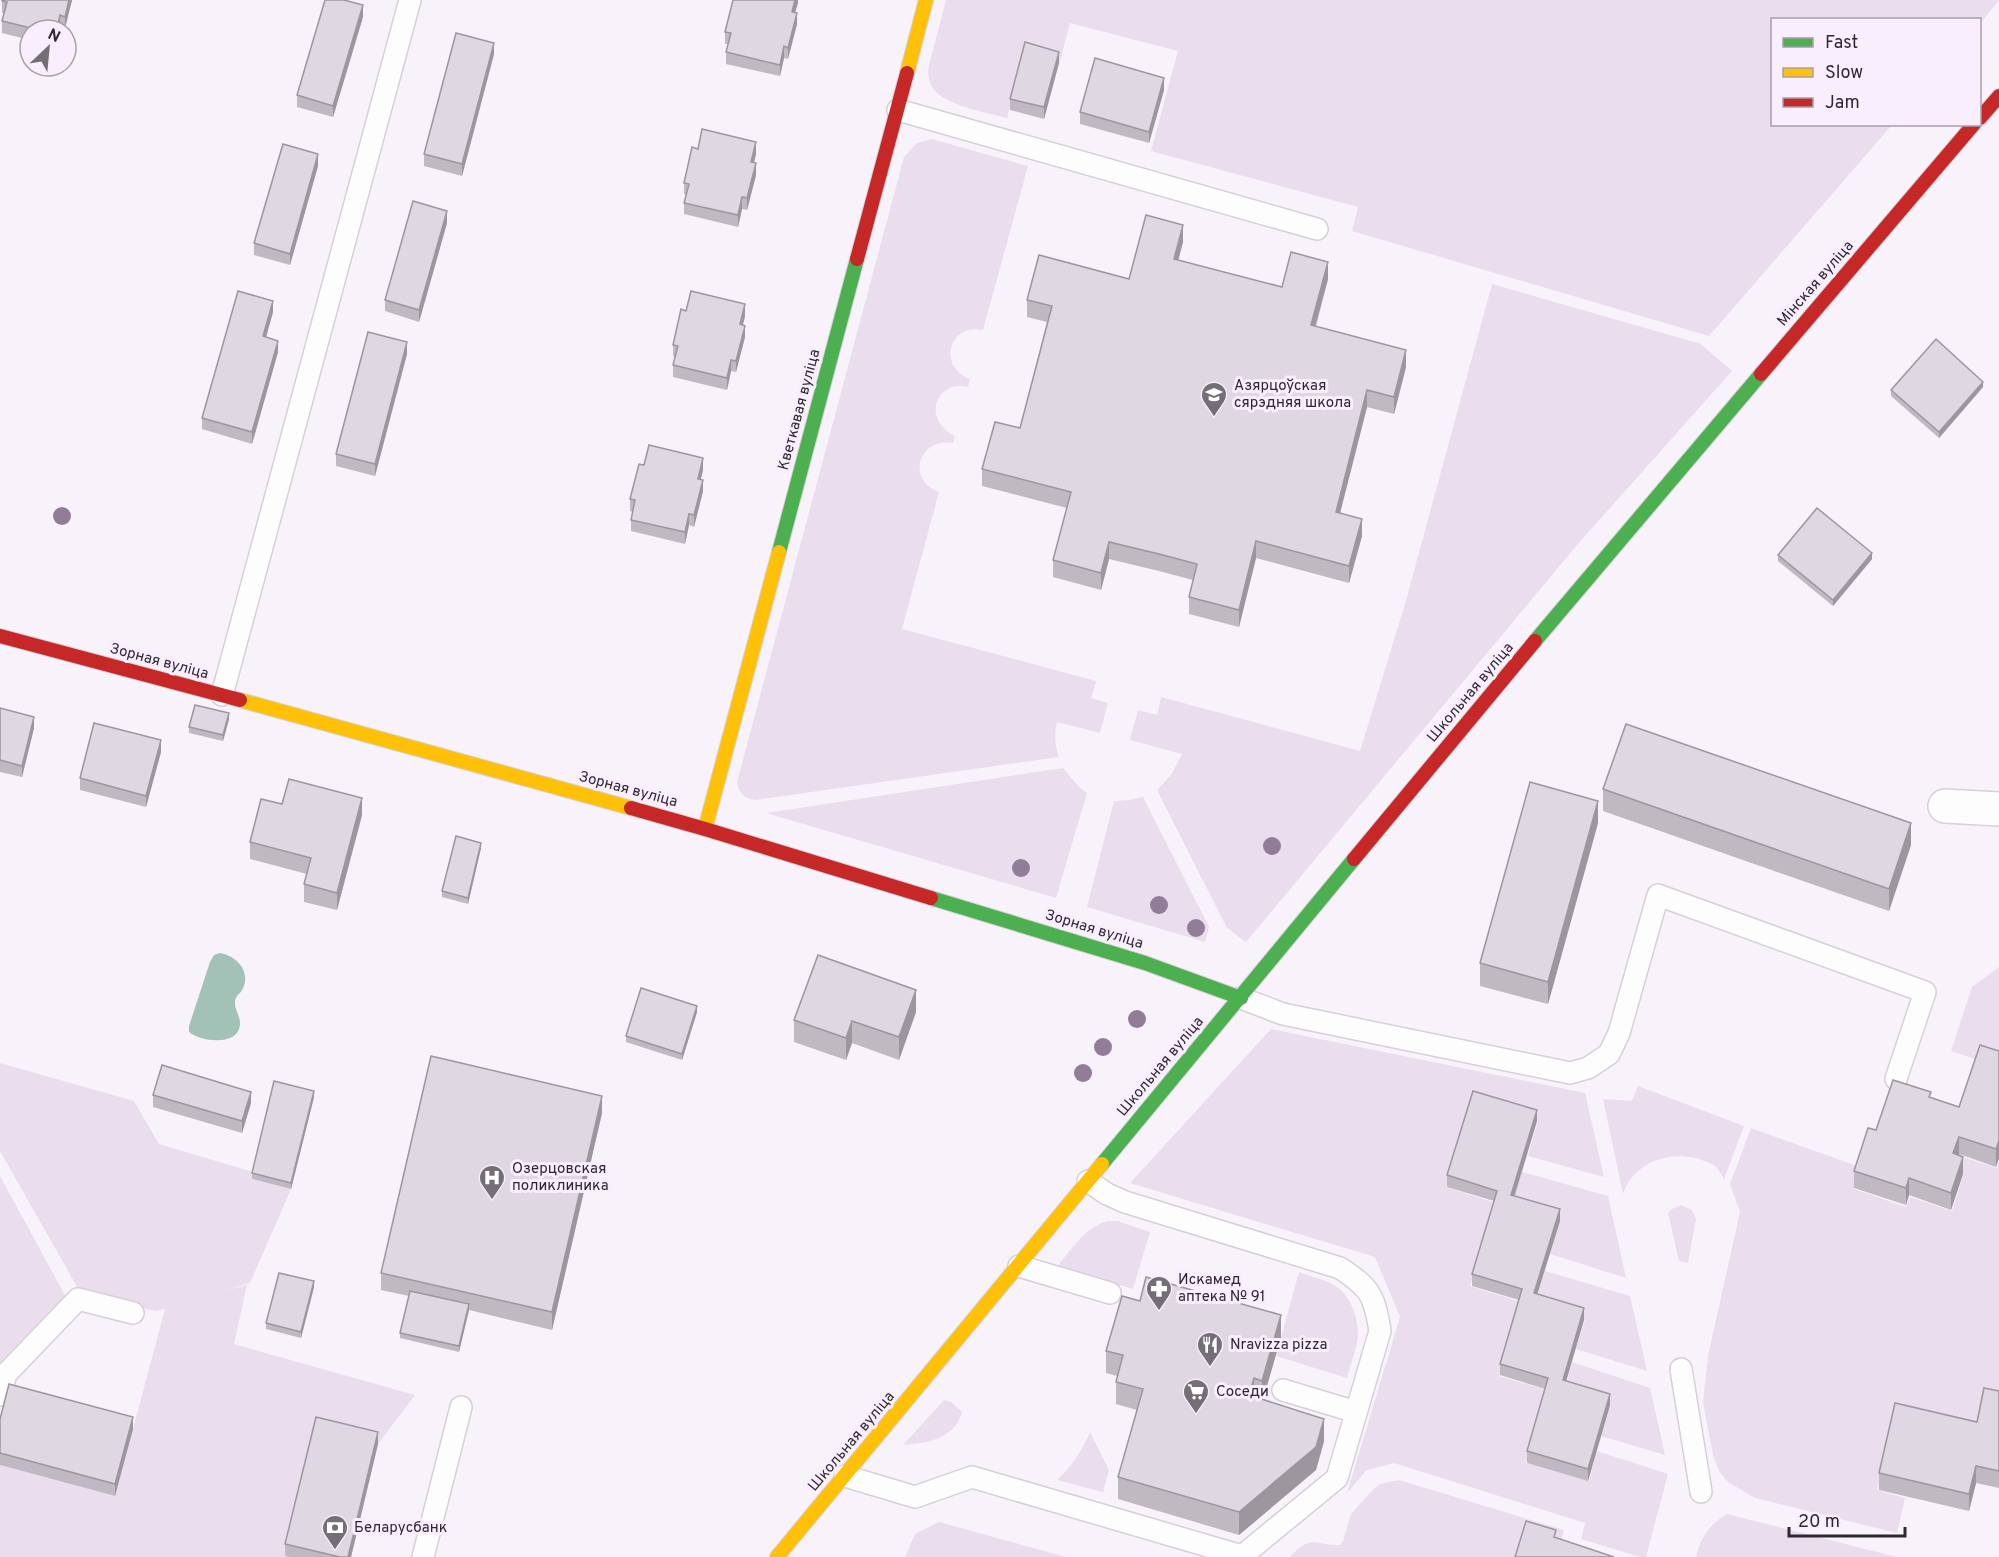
<svg xmlns="http://www.w3.org/2000/svg" width="1999" height="1557" font-family="Overpass,sans-serif">
<style>
.green{fill:#eadeee}
.water{fill:#a2c1b7}
.lines{fill:none;stroke-linecap:round;stroke-linejoin:round}
.lane-casing{stroke:#d6d0d7;stroke-width:24}
.street-casing{stroke:#d6d0d7;stroke-width:36}
.fast-casing{stroke:#d6d0d7;stroke-width:16}
.slow-casing{stroke:#d6d0d7;stroke-width:16}
.jam-casing{stroke:#d6d0d7;stroke-width:16}
.lane{stroke:#fefdfe;stroke-width:21}
.street{stroke:#fefdfe;stroke-width:33}
.fast{stroke:#4caf50;stroke-width:14}
.slow{stroke:#ffc107;stroke-width:14}
.jam{stroke:#c62828;stroke-width:14}
.tree{fill:#927d99}
.wall{fill:#c0b9c2}
.shaded-wall{fill:#9c969e}
.building{fill:#dfd7e1;stroke:#9c969e;stroke-width:1.5}
.labels{text-anchor:middle;dominant-baseline:central;stroke-width:6;stroke-linejoin:round;paint-order:stroke}
.street-label{font-size:15px;fill:#2d282f;stroke:#f9eefd}
.poi-label{font-size:15px;fill:#2d282f;stroke:#f9eefd;text-anchor:start}
</style>
<rect width="100%" height="100%" fill="#f8f2fa"/>
<!-- green -->
<g class="green">
<path d="M946 0H1999L1980 24V20H1772V124L1892 125 1709 336 1352 231 1358 207 1151 151 1178 51 1070 23 1059 65 1024 54 1007 118C988 113 942 105 932 87 929 82 928 75 928 69Z"/>
<path d="M932 139 1028 166 983 330C949 322 937 368 970 379L968 387C936 379 921 420 955 436L953 443C918 437 906 481 939 492L902 629 1096 681 1091 698 1108 703 1100 733 1057 722C1054 734 1055 746 1059 757L755 800C744 798 739 794 737 782L904 157 917 143Z"/>
<path d="M1492 284 1701 344 1732 371 1577 545 1246 942 1227 928 1157 790 1171 775 1182 754 1130 740 1138 710 1157 715 1161 697 1360 751 1405 604Z"/>
<path d="M1063 768 1078 786 1087 793 1056 898 766 813Z"/>
<path d="M1143 797 1209 927 1205 942 1087 907 1114 801 1129 800Z"/>
<path d="M1999 967V1067L1951 1051 1972 987Z"/>
<path d="M1271 1029 1585 1093 1604 1177 1528 1156 1538 1121 1472 1101 1446 1187 1496 1203 1470 1286 1521 1302 1499 1376 1547 1390 1526 1463 1589 1481 1597 1451 1668 1474 1646 1557H1640L1581 1539 1585 1523 1394 1463 1367 1470 1347 1493 1400 1317 1375 1257 1130 1183Z"/>
<path d="M0 1063 134 1101 159 1144 253 1172 252 1179 291 1189 250 1283 223 1291 247 1285 234 1344 415 1395 378 1444 316 1429 285 1555 291 1557H0V1465L115 1496 165 1309 155 1311 80 1292 0 1151Z"/>
<path d="M1638 1086 1744 1126 1724 1179C1722 1175 1719 1170 1716 1167 1711 1162 1701 1160 1695 1158 1665 1151 1633 1164 1623 1194L1603 1099 1632 1101Z"/>
<path d="M1751 1128 1860 1167 1854 1189 1906 1207 1910 1197 1952 1211 1964 1173 1954 1170 1959 1156 1997 1168 1999 1162V1407L1976 1438 1894 1419 1877 1490 1905 1498 1897 1533 1755 1498 1728 1482 1719 1471 1713 1455 1703 1403 1708 1356 1740 1212 1730 1184Z"/>
<path d="M1522 1172 1608 1196 1626 1278 1550 1254 1560 1221 1512 1206Z"/>
<path d="M0 1176 67 1299 0 1364Z"/>
<path d="M1681 1205 1692 1210 1696 1219 1688 1263 1679 1261 1668 1213 1672 1209Z"/>
<path d="M1108 1221H1118L1150 1232 1133 1289 1057 1267C1071 1250 1086 1226 1108 1221Z"/>
<path d="M1545 1271 1630 1296 1647 1371 1576 1349 1585 1320 1534 1305Z"/>
<path d="M1299 1272C1309 1276 1320 1278 1330 1283 1349 1291 1359 1317 1358 1337 1356 1351 1350 1365 1347 1378L1276 1356Z"/>
<path d="M1572 1362 1650 1388 1665 1455 1601 1436 1564 1393Z"/>
<path d="M944 1400 951 1402 962 1412C955 1439 927 1443 903 1445Z"/>
<path d="M1090 1432 1109 1470 1103 1492 1057 1480C1072 1466 1082 1451 1090 1432Z"/>
<path d="M1399 1480 1564 1530 1558 1552 1521 1557H1290C1312 1533 1313 1546 1340 1545L1343 1541 1351 1514 1366 1497 1379 1484Z"/>
<path d="M1727 1514 1897 1557H1696C1701 1537 1709 1525 1727 1514Z"/>
<path d="M939 1522 1066 1557H905L915 1534Z"/>
</g>
<!-- water -->
<path class="water" d="M220 953C237 956 252 972 242 990 240 994 235 996 235 1002 234 1010 243 1019 239 1029 233 1046 200 1041 189 1032V1026L210 962 214 955Z"/>
<g class="lines">
<defs>
<g id="lane">
<path d="M898 110 1317 229"/>
<path d="M222 695 410 0"/>
<path d="M1241 998 1283 1014 1570 1073 1588 1068 1609 1054 1619 1033 1658 895 1925 992 1896 1079"/>
<path d="M1019 1266 1110 1293"/>
<path d="M1681 1369 1701 1492"/>
<path d="M1283 1390 1356 1412"/>
<path d="M0 1395 6 1374 78 1299 133 1313"/>
<path d="M845 1476 915 1497 972 1477 1242 1556 1337 1478 1380 1331C1374 1294 1370 1288 1340 1268L1125 1202 1107 1194 1088 1181"/>
<path d="M423 1557 461 1407"/>
</g>
<path id="street" d="M1945 806 1999 809"/>
<g id="fast">
<path d="M779 552 857 259"/>
<path d="M1535 641 1761 374"/>
<path d="M931 898 1145 963 1241 998"/>
<path d="M1102 1164 1354 859"/>
</g>
<g id="slow">
<path d="M907 73 926 0"/>
<path d="M240 700 631 808"/>
<path d="M705 829 779 552"/>
<path d="M777 1557 1102 1164"/>
</g>
<g id="jam">
<path d="M1980 118 1999 96"/>
<path d="M857 259 907 73"/>
<path d="M1761 374 1974 124"/>
<path d="M0 636 240 700"/>
<path d="M631 808 705 829 931 898"/>
<path d="M1354 859 1535 641"/>
</g>
</defs>
<!-- lane casing -->
<use href="#lane" class="lane-casing"/>
<!-- street casing -->
<use href="#street" class="street-casing"/>
<!-- fast casing -->
<use href="#fast" class="fast-casing"/>
<!-- slow casing -->
<use href="#slow" class="slow-casing"/>
<!-- jam casing -->
<use href="#jam" class="jam-casing"/>
<!-- lane -->
<use href="#lane" class="lane"/>
<!-- street -->
<use href="#street" class="street"/>
<!-- fast -->
<use href="#fast" class="fast"/>
<!-- slow -->
<use href="#slow" class="slow"/>
<!-- jam -->
<use href="#jam" class="jam"/>
</g>
<!-- trees -->
<g class="tree">
<circle cx="62" cy="516" r="9"/>
<circle cx="1272" cy="846" r="9"/>
<circle cx="1021" cy="868" r="9"/>
<circle cx="1159" cy="905" r="9"/>
<circle cx="1196" cy="928" r="9"/>
<circle cx="1137" cy="1019" r="9"/>
<circle cx="1103" cy="1047" r="9"/>
<circle cx="1083" cy="1073" r="9"/>
</g>
<!-- wall -->
<g class="wall">
<path d="M2 0H72L65 28 60 27V30H30V40L2 33V21L4 13H2Z"/>
<path d="M798 0 795 12 797 24 788 59 784 58 780 76 726 64V52L728 44H725V32Z"/>
<path d="M363 17 333 117 297 107V95Z"/>
<path d="M494 54 462 176 424 166V154Z"/>
<path d="M1059 63 1044 119 1010 110V99Z"/>
<path d="M1164 90 1149 143 1080 124V112Z"/>
<path d="M698 149 756 154 754 163 756 175 747 210 742 209 738 227 684 214V203L686 195 684 194V183Z"/>
<path d="M318 166 290 265 254 255V243Z"/>
<path d="M447 223 419 322 385 311V300Z"/>
<path d="M1183 242 1178 260 1282 287 1328 279 1316 326 1406 367 1394 414 1367 407 1340 513 1362 536 1349 583 1256 558 1239 627 1189 614V597L1193 580 1159 571 1109 559 1101 590 1053 577V560L1067 508 982 486V469L1020 428 1047 322 1027 317V300L1129 279Z"/>
<path d="M686 311 745 316 743 325 745 337 736 372 731 371 727 390 673 377V365L675 357 673 356V345Z"/>
<path d="M273 312 266 337 278 352 252 444 202 429V418Z"/>
<path d="M407 354 375 476 336 466V454Z"/>
<path d="M1983 387 1939 438 1891 396V390Z"/>
<path d="M644 465 703 470 701 479 703 491 694 527 689 525 685 544 631 531V520L633 512 630 511V499Z"/>
<path d="M1778 555 1872 559 1833 606 1778 561Z"/>
<path d="M0 708 34 728 22 777 0 772Z"/>
<path d="M229 719 223 741 189 733V727Z"/>
<path d="M161 752 146 807 80 790V778Z"/>
<path d="M1603 789 1911 845 1889 911 1603 811Z"/>
<path d="M282 804 362 815 337 910 304 902V884L307 874 250 859V842Z"/>
<path d="M1598 823 1548 1004 1480 986V963Z"/>
<path d="M481 848 468 904 442 897V891Z"/>
<path d="M697 1012 682 1060 626 1042V1036Z"/>
<path d="M916 1012 899 1060 852 1043 846 1060 794 1042V1020Z"/>
<path d="M1999 1051V1158L1996 1167 1959 1154 1963 1174 1951 1210 1909 1195 1906 1205 1854 1188V1171L1876 1130 1931 1098 1959 1107Z"/>
<path d="M153 1095 251 1103 242 1133 153 1107Z"/>
<path d="M314 1097 291 1189 252 1179V1173Z"/>
<path d="M602 1113 552 1330 469 1310 459 1352 400 1338V1333L409 1296 381 1290V1273Z"/>
<path d="M1537 1121 1515 1196 1560 1221 1537 1294 1584 1320 1566 1381 1610 1405 1588 1481 1527 1463V1451L1545 1389 1500 1375V1364L1519 1300 1472 1286V1274L1494 1201 1447 1187V1175Z"/>
<path d="M314 1287 301 1338 266 1329V1323Z"/>
<path d="M1140 1301 1281 1337 1263 1400 1324 1441 1316 1470 1239 1535 1118 1499V1477L1137 1410 1116 1404V1382L1117 1376 1106 1373V1351Z"/>
<path d="M1999 1391V1488L1976 1483 1969 1511 1879 1490V1473L1977 1422Z"/>
<path d="M0 1419 133 1429 115 1496 0 1465Z"/>
<path d="M378 1444 351 1557H290L285 1556V1544Z"/>
</g>
<!-- shaded-wall -->
<g class="shaded-wall">
<path d="M69 0H72L65 28V17Z"/>
<path d="M795 0H798V3L792 23V12Z"/>
<path d="M363 5V17L333 117V106Z"/>
<path d="M797 13V24L788 59V48Z"/>
<path d="M60 15V30H57Z"/>
<path d="M494 43V54L462 176V164Z"/>
<path d="M784 46V58L780 76V65Z"/>
<path d="M1059 52V63L1044 119V107Z"/>
<path d="M1164 78V90L1149 143V132Z"/>
<path d="M756 142V154L751 174V162Z"/>
<path d="M318 154V166L290 265V254Z"/>
<path d="M756 163V175L747 210V198Z"/>
<path d="M742 197V209L738 227V215Z"/>
<path d="M447 211V223L419 322V310Z"/>
<path d="M1183 225V242L1174 276V259Z"/>
<path d="M1328 262V279L1311 342V325Z"/>
<path d="M273 301V312L263 348V336Z"/>
<path d="M745 304V316L740 336V324Z"/>
<path d="M745 326V337L736 372V361Z"/>
<path d="M278 341V352L252 444V432Z"/>
<path d="M407 342V354L375 476V464Z"/>
<path d="M1406 350V367L1394 414V397Z"/>
<path d="M731 360V371L727 390V378Z"/>
<path d="M1983 382V387L1939 438V432Z"/>
<path d="M1367 390V407L1336 529V512Z"/>
<path d="M703 458V470L698 490V479Z"/>
<path d="M703 480V491L694 527V515Z"/>
<path d="M689 514V525L685 544V532Z"/>
<path d="M1362 519V536L1349 583V566Z"/>
<path d="M1256 541V558L1239 627V610Z"/>
<path d="M1109 542V559L1101 590V573Z"/>
<path d="M1872 553V559L1833 606V600Z"/>
<path d="M229 713V719L223 741V735Z"/>
<path d="M34 717V728L22 777V766Z"/>
<path d="M161 740V752L146 807V796Z"/>
<path d="M362 798V815L337 910V893Z"/>
<path d="M1598 801V823L1548 1004V982Z"/>
<path d="M1911 823V845L1889 911V889Z"/>
<path d="M481 843V848L468 904V898Z"/>
<path d="M916 990V1012L899 1060V1037Z"/>
<path d="M697 1006V1012L682 1060V1054Z"/>
<path d="M852 1021V1043L846 1060V1038Z"/>
<path d="M314 1091V1097L291 1189V1183Z"/>
<path d="M251 1092V1103L242 1133V1121Z"/>
<path d="M602 1096V1113L552 1330V1312Z"/>
<path d="M1537 1110V1121L1511 1206V1195Z"/>
<path d="M1959 1137V1154L1953 1171V1153Z"/>
<path d="M1999 1141V1158L1996 1167V1149Z"/>
<path d="M1963 1157V1174L1951 1210V1193Z"/>
<path d="M1909 1178V1195L1906 1205V1188Z"/>
<path d="M1560 1209V1221L1534 1305V1293Z"/>
<path d="M314 1281V1287L301 1338V1332Z"/>
<path d="M469 1304V1310L459 1352V1346Z"/>
<path d="M1584 1308V1320L1563 1392V1380Z"/>
<path d="M1281 1315V1337L1262 1403V1381Z"/>
<path d="M1254 1378V1401L1249 1395Z"/>
<path d="M1610 1394V1405L1588 1481V1469Z"/>
<path d="M133 1417V1429L115 1496V1484Z"/>
<path d="M1324 1419V1441L1316 1470 1239 1535V1512Z"/>
<path d="M378 1432V1444L351 1557H348Z"/>
<path d="M1976 1466V1483L1969 1511V1494Z"/>
</g>
<!-- building -->
<g class="building">
<path d="M2 0H69L65 17 60 15 57 30H39L2 21 7 2 2 1Z"/>
<path d="M325 0H344L363 5 333 106 297 95Z"/>
<path d="M733 0H795L792 12 797 13 788 48 784 46 780 65 726 52 731 33 725 32Z"/>
<path d="M456 33 494 43 462 164 424 154Z"/>
<path d="M1025 42 1059 52 1044 107 1010 99Z"/>
<path d="M1095 58 1164 78 1149 132 1080 112Z"/>
<path d="M702 129 756 142 751 162 756 163 747 198 742 197 738 215 684 203 689 184 684 183 692 147 698 149Z"/>
<path d="M283 144 318 154 290 254 254 243Z"/>
<path d="M413 201 447 211 419 310 385 300Z"/>
<path d="M1146 215 1183 225 1174 259 1282 287 1291 252 1328 262 1311 325 1406 350 1394 397 1367 390 1336 512 1362 519 1349 566 1256 541 1239 610 1189 597 1197 564 1159 554 1109 542 1101 573 1053 560 1071 492 982 469 995 422 1020 428 1052 306 1027 300 1039 255 1129 279Z"/>
<path d="M238 291 273 301 263 336 278 341 252 432 202 418Z"/>
<path d="M691 291 745 304 740 324 745 326 736 361 731 360 727 378 673 365 678 346 673 345 681 309 686 311Z"/>
<path d="M368 332 407 342 375 464 336 454Z"/>
<path d="M1936 339 1983 382 1939 432 1891 390Z"/>
<path d="M649 445 703 458 698 479 703 480 694 515 689 514 685 532 631 520 635 500 630 499 639 464 644 465Z"/>
<path d="M1817 508 1872 553 1833 600 1778 555Z"/>
<path d="M195 705 229 713 223 735 189 727Z"/>
<path d="M0 708 34 717 22 766 0 760Z"/>
<path d="M94 723 161 740 146 796 80 778Z"/>
<path d="M1626 724 1911 823 1889 889 1603 789Z"/>
<path d="M289 779 362 798 337 893 304 884 311 858 250 842 261 799 282 804Z"/>
<path d="M1530 782 1598 801 1548 982 1480 963Z"/>
<path d="M456 836 481 843 468 898 442 891Z"/>
<path d="M818 955 916 990 899 1037 852 1021 846 1038 794 1020Z"/>
<path d="M641 988 697 1006 682 1054 626 1036Z"/>
<path d="M1980 1045 1999 1051V1141L1996 1149 1959 1137 1953 1153 1963 1157 1951 1193 1909 1178 1906 1188 1854 1171 1868 1128 1876 1130 1893 1080 1931 1092 1929 1097 1959 1107Z"/>
<path d="M431 1056 602 1096 552 1312 381 1273Z"/>
<path d="M162 1065 251 1092 242 1121 153 1095Z"/>
<path d="M274 1081 314 1091 291 1183 252 1173Z"/>
<path d="M1473 1091 1537 1110 1511 1195 1560 1209 1534 1293 1584 1308 1563 1380 1610 1394 1588 1469 1527 1451 1548 1378 1500 1364 1522 1289 1472 1274 1497 1191 1447 1175Z"/>
<path d="M279 1273 314 1281 301 1332 266 1323Z"/>
<path d="M1146 1277 1281 1315 1262 1381 1254 1378 1249 1395 1324 1419 1316 1447 1239 1512 1118 1477 1143 1389 1116 1382 1123 1355 1106 1351 1122 1296 1140 1301Z"/>
<path d="M410 1291 469 1304 459 1346 400 1333Z"/>
<path d="M9 1384 133 1417 115 1484 0 1453V1419Z"/>
<path d="M1984 1388 1999 1391V1471L1976 1466 1969 1494 1879 1473 1895 1403 1977 1422Z"/>
<path d="M316 1417 378 1432 348 1557H340L285 1544Z"/>
<path d="M1526 1521 1556 1530 1554 1537 1614 1557H1515Z"/>
</g>
<!-- icons -->
<defs>
<symbol id="school-pin" viewBox="-11 -11 22 30"><path d="M0 17L-7.5 6A9.5 9.5 0 1 1 7.5 6Z" fill="#746f76" stroke="#f9eefd"/><path d="M0-5L7-2L0 1L-7-2ZM-4 1L0 2.5L4 1V4Q0 6-4 4Z" fill="#fff"/></symbol>
<symbol id="hospital-pin" viewBox="-11 -11 22 30"><path d="M0 17L-7.5 6A9.5 9.5 0 1 1 7.5 6Z" fill="#746f76" stroke="#f9eefd"/><path d="M-5-5h3v3.5h4V-5h3V5h-3V1.5h-4V5h-3Z" fill="#fff"/></symbol>
<symbol id="pharmacy-pin" viewBox="-11 -11 22 30"><path d="M0 17L-7.5 6A9.5 9.5 0 1 1 7.5 6Z" fill="#746f76" stroke="#f9eefd"/><path d="M-2-6h4v4h4v4h-4v4h-4v-4h-4v-4h4Z" fill="#fff"/></symbol>
<symbol id="restaurant-pin" viewBox="-11 -11 22 30"><path d="M0 17L-7.5 6A9.5 9.5 0 1 1 7.5 6Z" fill="#746f76" stroke="#f9eefd"/><path d="M-5-6h1v4h1v-4h1v4h1v-4h1v5L-1.5 .5V6h-2V.5L-5-1ZM5-6V6H3V1.5H1.5Q1.5-4 5-6Z" fill="#fff"/></symbol>
<symbol id="supermarket-pin" viewBox="-11 -11 22 30"><path d="M0 17L-7.5 6A9.5 9.5 0 1 1 7.5 6Z" fill="#746f76" stroke="#f9eefd"/><path d="M-6-5.5h2.5l.6 2H6L4.5 2H-2.5L-4.4-4H-6ZM-1.5 3.2a1.3 1.3 0 1 0 .1 0ZM3 3.2a1.3 1.3 0 1 0 .1 0Z" fill="#fff"/></symbol>
<symbol id="bank-pin" viewBox="-11 -11 22 30"><path d="M0 17L-7.5 6A9.5 9.5 0 1 1 7.5 6Z" fill="#746f76" stroke="#f9eefd"/><path d="M-6-4H6V4H-6ZM0-2.3a2.3 2.3 0 1 0 0 4.6a2.3 2.3 0 1 0 0-4.6Z" fill="#fff"/></symbol>
</defs>
<g fill-rule="evenodd">
<use href="#school-pin" x="1199" y="380" width="30" height="40"/>
<use href="#hospital-pin" x="477" y="1163" width="30" height="40"/>
<use href="#pharmacy-pin" x="1144" y="1274" width="30" height="40"/>
<use href="#restaurant-pin" x="1195" y="1330" width="30" height="40"/>
<use href="#supermarket-pin" x="1181" y="1377" width="30" height="40"/>
<use href="#bank-pin" x="320" y="1513" width="30" height="40"/>
</g>
<g class="labels">
<!-- street labels -->
<g class="street-label">
<text transform="translate(1816 284) rotate(-49)">Мінская вуліца</text>
<text transform="translate(800 410) rotate(-75)">Кветкавая вуліца</text>
<text transform="translate(159 662) rotate(15)">Зорная вуліца</text>
<text transform="translate(1471 693) rotate(-50)">Школьная вуліца</text>
<text transform="translate(628 790) rotate(15)">Зорная вуліца</text>
<text transform="translate(1094 930) rotate(17)">Зорная вуліца</text>
<text transform="translate(1161 1067) rotate(-50)">Школьная вуліца</text>
<text transform="translate(852 1442) rotate(-50)">Школьная вуліца</text>
</g>
<!-- poi labels -->
<g class="poi-label">
<text x="1234" y="386">Азярцоўская<tspan x="1234" dy="17">сярэдняя школа</tspan></text>
<text x="512" y="1169">Озерцовская<tspan x="512" dy="17">поликлиника</tspan></text>
<text x="1178" y="1280">Искамед<tspan x="1178" dy="17">аптека № 91</tspan></text>
<text x="1230" y="1345">Nravizza pizza</text>
<text x="1216" y="1392">Соседи</text>
<text x="354" y="1528">Беларусбанк</text>
</g>
</g>
<!-- legend -->
<rect x="1771" y="18" width="210" height="108" fill="#f9eefd" stroke="#a79fab" stroke-width="1.5"/>
<rect x="1783" y="38" width="30" height="9" fill="#4caf50" stroke="#a79fab" stroke-width="1.5"/>
<text x="1825" y="48" font-size="18" fill="#2d282f">Fast</text>
<rect x="1783" y="68" width="30" height="9" fill="#ffc107" stroke="#a79fab" stroke-width="1.5"/>
<text x="1825" y="78" font-size="18" fill="#2d282f">Slow</text>
<rect x="1783" y="98" width="30" height="9" fill="#c62828" stroke="#a79fab" stroke-width="1.5"/>
<text x="1825" y="108" font-size="18" fill="#2d282f">Jam</text>
<!-- north arrow -->
<g transform="translate(48 48) rotate(26)"><circle r="28" fill="#f9eefd" stroke="#a79fab" stroke-width="1.5"/>
<path d="M0-4.5L10 22L0 15L-10 22Z" fill="#746f76"/>
<text y="-9" font-size="16" font-weight="bold" text-anchor="middle" fill="#2d282f">N</text>
</g>
<!-- scale -->
<path d="M1789 1527v9h116v-9" fill="none" stroke="#2d282f" stroke-width="3"/>
<text x="1798" y="1527" font-size="18" fill="#2d282f" stroke="#f9eefd" stroke-width="4.5" paint-order="stroke">20 m</text>
</svg>
